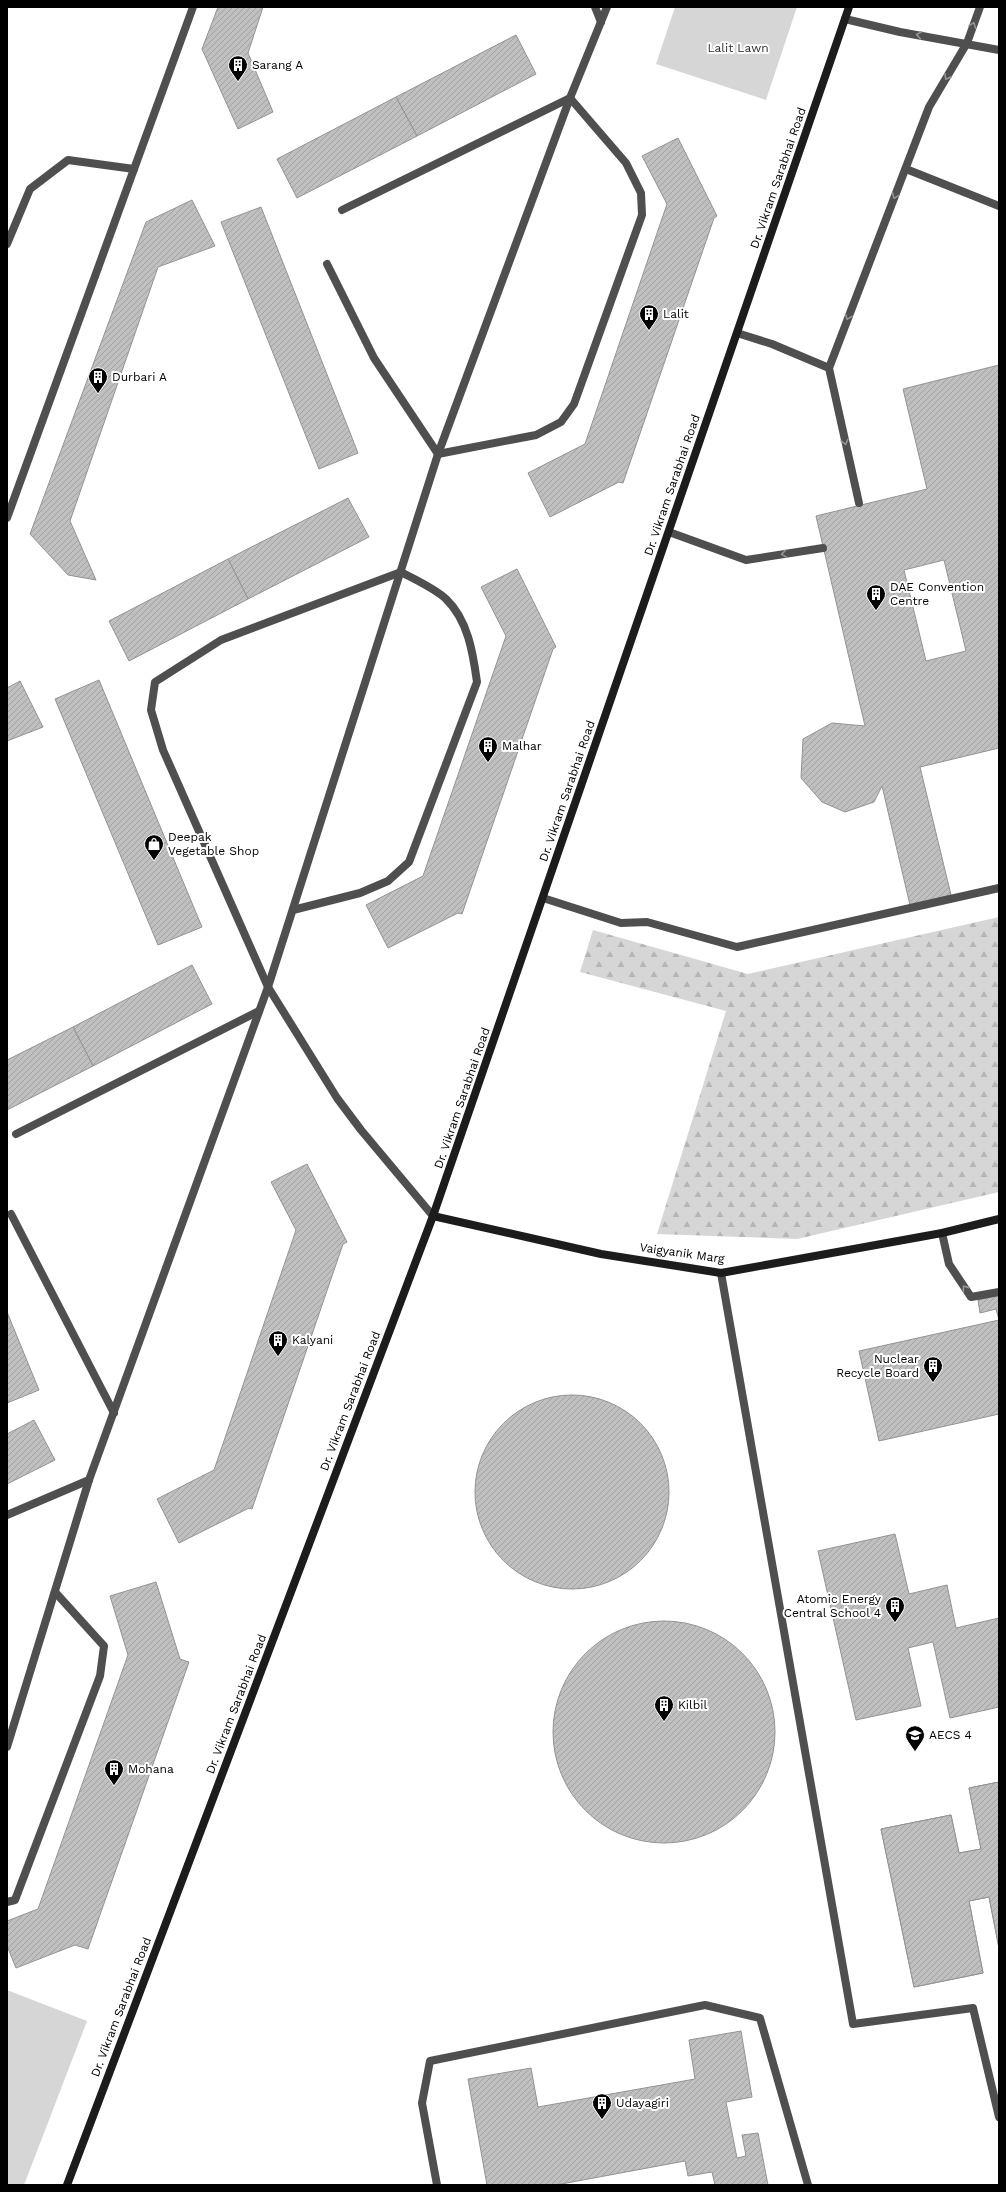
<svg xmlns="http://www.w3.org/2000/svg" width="1006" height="2192" font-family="'Work Sans',sans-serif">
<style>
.grass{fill:#d6d6d6}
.forest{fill:url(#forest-firs)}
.building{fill:url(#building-hatch);stroke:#939393;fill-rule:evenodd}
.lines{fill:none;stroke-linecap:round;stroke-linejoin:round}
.lane{stroke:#4f4f4f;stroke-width:8}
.street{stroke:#4f4f4f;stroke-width:8}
.secondary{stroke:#1c1c1c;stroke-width:8}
.oneway{stroke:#959595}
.labels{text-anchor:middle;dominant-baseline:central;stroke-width:4;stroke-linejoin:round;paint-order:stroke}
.park-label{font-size:12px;fill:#2d2d2d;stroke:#fff}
.poi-label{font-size:12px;fill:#000;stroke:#fff;text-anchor:start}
.street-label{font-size:12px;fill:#000;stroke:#fff}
</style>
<defs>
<pattern id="forest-firs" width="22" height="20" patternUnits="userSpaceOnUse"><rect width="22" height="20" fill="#d6d6d6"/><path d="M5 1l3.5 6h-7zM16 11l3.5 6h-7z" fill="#b6b6b6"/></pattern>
<pattern id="building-hatch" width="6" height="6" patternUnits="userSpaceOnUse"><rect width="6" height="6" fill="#bfbfbf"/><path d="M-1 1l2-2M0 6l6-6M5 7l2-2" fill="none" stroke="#a2a2a2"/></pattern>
</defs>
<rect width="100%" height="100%" fill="#fff"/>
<!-- grass -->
<g class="grass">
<path d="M675 7H797L766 100 656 64Z"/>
<path d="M7 1990 87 2021 24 2185H7Z"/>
</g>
<!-- forest -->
<path class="forest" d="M999 917V1192L797 1239 657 1234 726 1011 580 972 593 930 748 974Z"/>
<!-- building -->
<g class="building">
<path d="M218 7H263L248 53 273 112 238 129 202 49Z"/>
<path d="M516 35 536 74 417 136 396 97Z"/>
<path d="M396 97 417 136 297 198 277 159Z"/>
<path d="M678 138 717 216 714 218 623 483 619 482 550 517 528 473 585 444 667 204 642 156Z"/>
<path d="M192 200 215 246 158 267 70 521 96 580 68 575 30 534 146 222Z"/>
<path d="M261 207 358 453 319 469 221 222Z"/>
<path d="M999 365V748L920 767 951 895 910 905 882 786 874 802 845 812 822 802 801 778 803 739 832 723 865 726 816 516 927 489 903 389ZM944 560 966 651 926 661 904 570Z"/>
<path d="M348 498 369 537 248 599 228 559Z"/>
<path d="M228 559 248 599 129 661 109 621Z"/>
<path d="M517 569 556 647 553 649 462 914 458 913 388 948 366 905 423 876 506 636 481 587Z"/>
<path d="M99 680 202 927 158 945 55 699Z"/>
<path d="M20 681 43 727 7 741V688Z"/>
<path d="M192 965 212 1004 93 1066 73 1027Z"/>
<path d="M73 1027 93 1066 7 1110V1060Z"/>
<path d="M307 1164 347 1242 343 1244 252 1509 249 1508 179 1543 157 1499 214 1470 296 1230 271 1182Z"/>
<path d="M999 1295V1320L996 1309 980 1313 978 1300Z"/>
<path d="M7 1312 39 1390 7 1403Z"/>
<path d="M999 1320V1414L879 1441 859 1351Z"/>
<circle cx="572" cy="1492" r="97"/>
<path d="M34 1420 55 1460 7 1484V1434Z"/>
<path d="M895 1534 909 1594 947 1585 956 1628 999 1618V1707L950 1718 933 1642 908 1648 921 1706 856 1720 818 1551Z"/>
<path d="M156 1582 180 1659 189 1662 88 1949 75 1945 16 1968 7 1946V1921L38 1909 128 1655 110 1596Z"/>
<circle cx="664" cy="1732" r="111"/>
<path d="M999 1782V1837H997L999 1845V1948L989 1897 969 1901 983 1973 914 1987 881 1829 951 1815 959 1853 981 1849 969 1788Z"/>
<path d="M999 1782V1948L989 1897 969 1901 983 1973 914 1987 881 1829 951 1815 959 1853 981 1849 969 1788Z"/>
<path d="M741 2031 752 2097 726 2102 737 2158 746 2156 742 2135 758 2133 768 2185H715L712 2172 688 2176 685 2161 556 2185H487L468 2079 531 2068 538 2107 695 2079 689 2040Z"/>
</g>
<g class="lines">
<!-- lane -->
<g class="lane">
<path d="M845 19 900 32 999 50"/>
<path d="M906 169 999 206"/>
<path d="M737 333 772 344 829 368"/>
<path d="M859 503 829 368 929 107 967 43 980 7"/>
<path d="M669 532 746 560 823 548"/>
<path d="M543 898 621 923 647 922 737 947 999 888"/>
<path d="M942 1233 949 1264 971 1297 999 1292"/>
<path d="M721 1273 853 2024 973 2008 999 2117"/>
</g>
<!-- street -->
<g class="street">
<path d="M595 7 601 22"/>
<path d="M7 244 30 189 68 160 134 169"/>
<path d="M327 264 374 358 438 454 536 435 561 422 574 404 642 215 641 193 626 163 570 98 342 210"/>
<path d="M7 518 193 7"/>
<path d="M293 910 360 893 388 881 409 862 477 682C473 653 468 620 446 599 436 589 414 579 401 572L221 640 155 682 151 710 163 750 268 987 337 1098 361 1130 433 1216"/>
<path d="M16 1134 259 1011"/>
<path d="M11 1214 114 1413"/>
<path d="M7 1515 89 1480"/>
<path d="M7 1747 89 1480 268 987 438 454 570 98 607 7"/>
<path d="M7 1902 15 1900 100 1676 104 1646 55 1592"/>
<path d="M437 2185 422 2103 430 2061 705 2005 760 2018 808 2185"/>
</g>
<!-- secondary -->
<g class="secondary">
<path d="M433 1216 601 1254 721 1273 942 1233 999 1219"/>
<path d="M67 2185 433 1216 849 7"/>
</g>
</g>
<!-- one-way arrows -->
<defs><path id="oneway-chevron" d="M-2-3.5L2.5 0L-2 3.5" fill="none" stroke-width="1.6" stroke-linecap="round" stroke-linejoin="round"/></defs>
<g class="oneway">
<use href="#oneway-chevron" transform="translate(973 25) rotate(-69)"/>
<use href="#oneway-chevron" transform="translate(919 35) rotate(-170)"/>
<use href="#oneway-chevron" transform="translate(947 77) rotate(120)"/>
<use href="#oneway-chevron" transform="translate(895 196) rotate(111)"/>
<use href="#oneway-chevron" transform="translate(848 317) rotate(111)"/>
<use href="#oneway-chevron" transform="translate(845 442) rotate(77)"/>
<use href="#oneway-chevron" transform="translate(784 554) rotate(171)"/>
<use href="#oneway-chevron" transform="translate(965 1288) rotate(-125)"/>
</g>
<!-- icons -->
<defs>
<symbol id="building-pin" viewBox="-11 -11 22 30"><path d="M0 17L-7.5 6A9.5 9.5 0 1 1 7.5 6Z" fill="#000" stroke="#fff"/><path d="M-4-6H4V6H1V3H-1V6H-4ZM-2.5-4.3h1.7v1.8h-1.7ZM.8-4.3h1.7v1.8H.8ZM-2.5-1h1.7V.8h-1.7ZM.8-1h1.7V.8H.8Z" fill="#fff"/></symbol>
<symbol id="shop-pin" viewBox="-11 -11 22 30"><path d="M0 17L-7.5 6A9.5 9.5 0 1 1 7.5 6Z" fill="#000" stroke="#fff"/><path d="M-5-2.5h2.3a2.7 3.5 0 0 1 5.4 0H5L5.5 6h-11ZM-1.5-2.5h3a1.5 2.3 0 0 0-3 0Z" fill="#fff"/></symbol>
<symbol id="school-pin" viewBox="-11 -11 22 30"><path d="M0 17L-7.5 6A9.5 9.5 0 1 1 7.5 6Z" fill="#000" stroke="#fff"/><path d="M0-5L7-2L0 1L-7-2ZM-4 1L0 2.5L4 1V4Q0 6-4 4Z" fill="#fff"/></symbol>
</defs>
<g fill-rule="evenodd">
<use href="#building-pin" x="227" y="54" width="22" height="30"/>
<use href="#building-pin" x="638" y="303" width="22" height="30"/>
<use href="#building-pin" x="87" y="366" width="22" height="30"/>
<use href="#building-pin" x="865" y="583" width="22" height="30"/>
<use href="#building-pin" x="477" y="735" width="22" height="30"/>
<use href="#shop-pin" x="143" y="833" width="22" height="30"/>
<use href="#building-pin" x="267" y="1329" width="22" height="30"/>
<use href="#building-pin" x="922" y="1355" width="22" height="30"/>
<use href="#building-pin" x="884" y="1595" width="22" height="30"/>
<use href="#building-pin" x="653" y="1694" width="22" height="30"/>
<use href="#school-pin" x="904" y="1724" width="22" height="30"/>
<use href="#building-pin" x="103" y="1758" width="22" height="30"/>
<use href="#building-pin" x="591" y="2092" width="22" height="30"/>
</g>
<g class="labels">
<!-- park labels -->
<g class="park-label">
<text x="738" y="48">Lalit Lawn</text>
</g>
<!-- poi labels -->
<g class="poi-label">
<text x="252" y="65">Sarang A</text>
<text x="663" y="314">Lalit</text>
<text x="112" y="377">Durbari A</text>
<text x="890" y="587">DAE Convention<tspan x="890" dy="14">Centre</tspan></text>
<text x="502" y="746">Malhar</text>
<text x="168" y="837">Deepak<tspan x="168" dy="14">Vegetable Shop</tspan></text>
<text x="292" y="1340">Kalyani</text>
<text x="919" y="1359" text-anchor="end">Nuclear<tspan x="919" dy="14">Recycle Board</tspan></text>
<text x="881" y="1599" text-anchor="end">Atomic Energy<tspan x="881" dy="14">Central School 4</tspan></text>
<text x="678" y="1705">Kilbil</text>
<text x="929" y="1735">AECS 4</text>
<text x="128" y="1769">Mohana</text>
<text x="616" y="2103">Udayagiri</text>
</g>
<!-- street labels -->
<g class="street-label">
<text transform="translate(778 178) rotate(-71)">Dr. Vikram Sarabhai Road</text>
<text transform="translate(672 485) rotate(-71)">Dr. Vikram Sarabhai Road</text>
<text transform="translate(567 791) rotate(-71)">Dr. Vikram Sarabhai Road</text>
<text transform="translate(462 1098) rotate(-71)">Dr. Vikram Sarabhai Road</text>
<text transform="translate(682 1253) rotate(8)">Vaigyanik Marg</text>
<text transform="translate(350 1401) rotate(-69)">Dr. Vikram Sarabhai Road</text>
<text transform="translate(236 1704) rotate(-69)">Dr. Vikram Sarabhai Road</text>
<text transform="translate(121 2007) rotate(-69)">Dr. Vikram Sarabhai Road</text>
</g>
</g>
<!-- border -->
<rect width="1006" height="2192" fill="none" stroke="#000000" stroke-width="16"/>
</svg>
